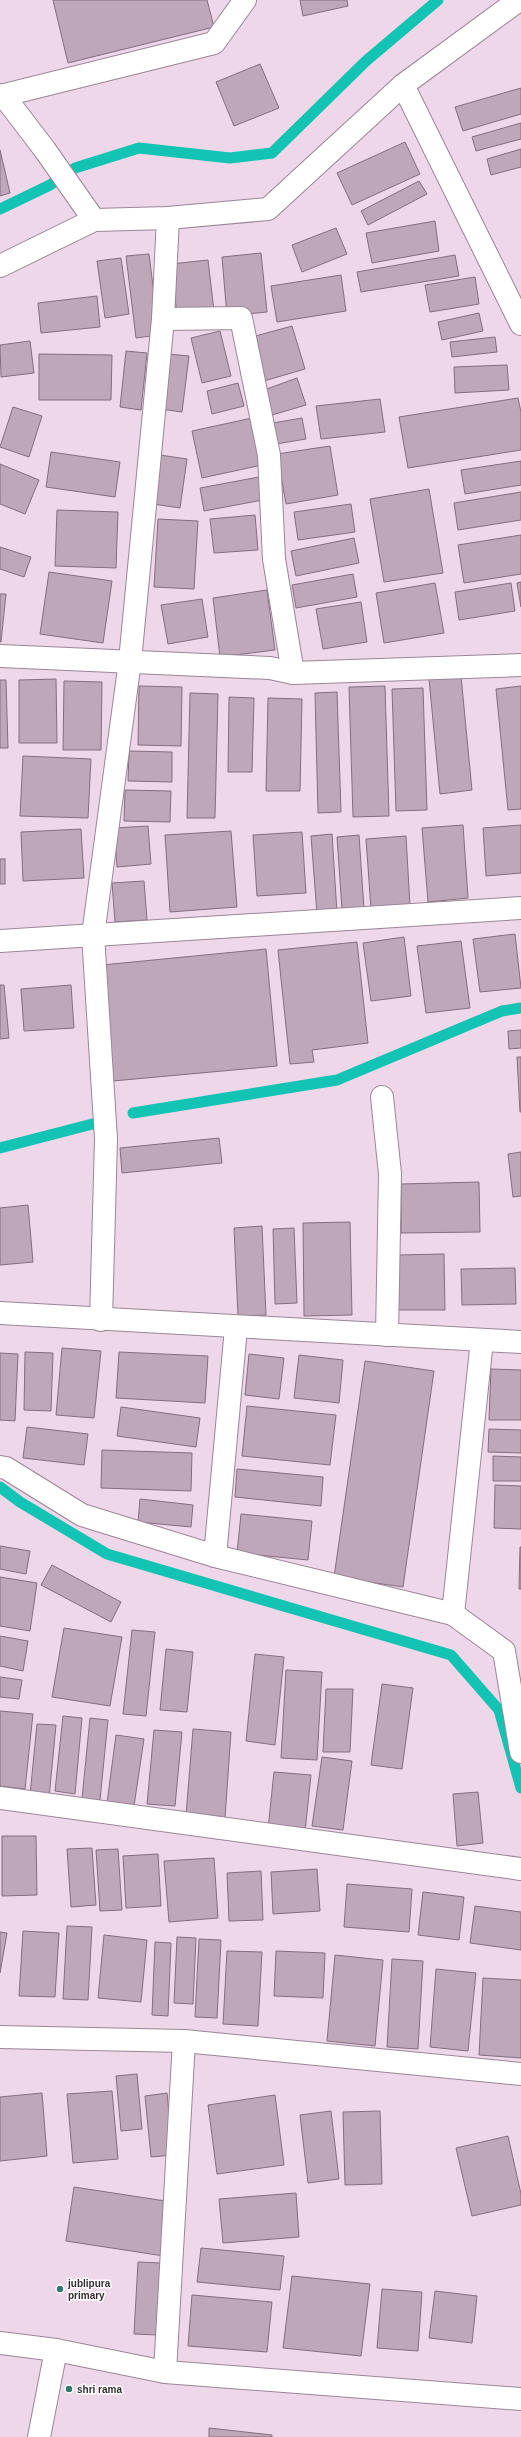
<svg xmlns="http://www.w3.org/2000/svg" width="521" height="2437" font-family="Arial,sans-serif">
<style>
.lines{fill:none;stroke-linecap:round;stroke-linejoin:round}
.stream{stroke:#13c3b3;stroke-width:11}
.building{fill:#bda7b8;stroke:#836e7f}
.street-casing{stroke:#9b8596;stroke-width:24}
.street{stroke:#fff;stroke-width:22}
.poi-dot{fill:#31786f;stroke:#fff;stroke-width:1.5}
.labels{text-anchor:middle;dominant-baseline:central;stroke-width:3;stroke-linejoin:round;paint-order:stroke}
.poi-label{font-size:10px;font-weight:bold;fill:#362d34;stroke:#fff;text-anchor:start}
</style>
<rect width="100%" height="100%" fill="#eed7e9"/>
<g class="lines">
<!-- stream -->
<g class="stream">
<path d="M0 209 50 185 75 168 139 148 230 158 272 153 366 61 438 0"/>
<path d="M133 1113 337 1080 502 1011 521 1008"/>
<path d="M0 1148 104 1121"/>
<path d="M0 1487 20 1502 107 1554 451 1655 499 1710 521 1788"/>
</g>
</g>
<!-- building -->
<g class="building">
<path d="M53 0H207L214 27 68 63Z"/>
<path d="M300 0H347L348 6 303 16Z"/>
<path d="M260 64 279 108 234 126 216 82Z"/>
<path d="M521 88V114L463 131 455 107Z"/>
<path d="M521 123V139L476 151 472 137Z"/>
<path d="M405 142 420 174 352 205 337 173Z"/>
<path d="M521 149V167L491 175 487 159Z"/>
<path d="M0 150 10 193 0 196Z"/>
<path d="M419 181 427 194 368 225 361 211Z"/>
<path d="M435 221 439 251 372 263 366 233Z"/>
<path d="M336 228 347 254 302 272 292 245Z"/>
<path d="M261 253 267 312 227 316 222 257Z"/>
<path d="M149 254 159 335 136 338 126 256Z"/>
<path d="M455 255 459 276 361 292 357 272Z"/>
<path d="M121 258 129 314 105 318 97 261Z"/>
<path d="M208 260 214 311 177 315 171 264Z"/>
<path d="M341 275 346 311 277 322 271 286Z"/>
<path d="M475 277 479 304 430 312 425 285Z"/>
<path d="M97 296 100 327 41 333 38 303Z"/>
<path d="M479 313 483 331 442 340 438 322Z"/>
<path d="M292 326 305 369 264 381 252 337Z"/>
<path d="M220 331 231 376 202 383 191 338Z"/>
<path d="M495 337 497 352 452 357 450 342Z"/>
<path d="M30 341 34 373 1 377 0 345Z"/>
<path d="M126 351 147 353 141 410 120 407Z"/>
<path d="M39 354 112 355 111 400H39Z"/>
<path d="M168 354 189 356 182 412 160 409Z"/>
<path d="M507 365 509 390 455 393 454 367Z"/>
<path d="M297 378 306 405 272 415 264 390Z"/>
<path d="M238 383 244 406 212 414 207 391Z"/>
<path d="M518 398 521 412V450L408 468 399 417Z"/>
<path d="M380 399 385 432 321 439 316 406Z"/>
<path d="M13 407 42 416 29 457 0 447Z"/>
<path d="M252 418 262 465 202 478 192 431Z"/>
<path d="M302 418 306 439 276 444 273 423Z"/>
<path d="M330 446 338 495 286 504 277 454Z"/>
<path d="M51 452 120 462 115 497 46 487Z"/>
<path d="M160 455 187 459 180 508 153 504Z"/>
<path d="M521 461V485L465 494 461 470Z"/>
<path d="M0 464 39 480 25 514 0 504Z"/>
<path d="M259 477 263 500 204 511 200 488Z"/>
<path d="M429 489 443 573 384 582 370 499Z"/>
<path d="M521 492V520L458 530 454 503Z"/>
<path d="M351 504 355 532 298 540 294 512Z"/>
<path d="M57 510 118 512 116 568 55 566Z"/>
<path d="M255 515 258 550 214 553 210 519Z"/>
<path d="M158 519 198 521 194 589 154 587Z"/>
<path d="M521 535V574L464 583 458 545Z"/>
<path d="M354 538 359 563 296 576 291 551Z"/>
<path d="M0 547 31 557 24 577 0 569Z"/>
<path d="M49 572 112 581 103 643 40 634Z"/>
<path d="M353 574 357 597 296 608 292 585Z"/>
<path d="M521 582V607L517 583Z"/>
<path d="M435 583 444 633 384 643 376 593Z"/>
<path d="M511 583 515 611 459 620 455 592Z"/>
<path d="M267 590 275 650 220 657 213 598Z"/>
<path d="M0 594H6L1 642H0Z"/>
<path d="M202 599 208 637 168 644 161 605Z"/>
<path d="M361 602 367 642 323 649 316 609Z"/>
<path d="M461 676 472 790 440 794 429 679Z"/>
<path d="M56 679 57 743H19V680Z"/>
<path d="M0 680H6L8 748H0Z"/>
<path d="M64 681 102 682 101 750H63Z"/>
<path d="M139 686 182 687 181 746 138 745Z"/>
<path d="M385 686 389 816 353 817 349 687Z"/>
<path d="M521 686V809L508 810 496 689Z"/>
<path d="M423 688 427 810 396 811 392 689Z"/>
<path d="M337 692 341 812 318 813 315 693Z"/>
<path d="M190 693 218 694 215 818H187Z"/>
<path d="M229 697 254 698 252 772H228Z"/>
<path d="M268 698 302 699 300 791H266Z"/>
<path d="M129 751 172 752V782L128 781Z"/>
<path d="M23 756 91 759 88 818 20 816Z"/>
<path d="M125 790 171 791 170 822 124 821Z"/>
<path d="M463 825 468 898 428 902 422 828Z"/>
<path d="M521 825V873L486 876 483 828Z"/>
<path d="M148 826 151 864 117 867 114 828Z"/>
<path d="M81 829 84 878 23 881 21 832Z"/>
<path d="M231 831 237 907 170 912 165 835Z"/>
<path d="M302 832 306 893 257 896 253 835Z"/>
<path d="M332 834 337 913 317 914 311 836Z"/>
<path d="M359 835 364 909 342 910 337 837Z"/>
<path d="M406 836 410 906 371 909 366 839Z"/>
<rect x="0" y="859" width="5" height="25"/>
<path d="M144 881 147 920 115 922 112 883Z"/>
<path d="M515 934 521 988 480 992 473 939Z"/>
<path d="M404 937 411 996 371 1001 363 943Z"/>
<path d="M461 941 470 1008 426 1013 417 946Z"/>
<path d="M357 942 368 1043 312 1050 314 1062 290 1064 278 950Z"/>
<path d="M266 949 277 1066 113 1081 102 965Z"/>
<path d="M0 985H4L9 1038 0 1039Z"/>
<path d="M71 985 74 1028 24 1031 21 989Z"/>
<path d="M521 1030V1048L509 1049 508 1031Z"/>
<path d="M517 1057H521V1112H520Z"/>
<path d="M219 1138 222 1163 122 1173 120 1148Z"/>
<path d="M521 1152V1196L513 1197 508 1154Z"/>
<path d="M479 1182 480 1232 401 1233V1184Z"/>
<path d="M28 1205 33 1262 0 1265V1208Z"/>
<path d="M350 1222 352 1315 304 1316 303 1223Z"/>
<path d="M262 1226 266 1315 238 1316 234 1228Z"/>
<path d="M294 1228 297 1303 275 1304 273 1229Z"/>
<path d="M444 1254 445 1310H398V1255Z"/>
<path d="M515 1268 516 1304 462 1305 461 1269Z"/>
<path d="M62 1348 101 1351 94 1418 56 1415Z"/>
<path d="M25 1352 53 1353 51 1411 24 1410Z"/>
<path d="M119 1352 208 1356 205 1403 116 1398Z"/>
<path d="M0 1353 18 1354 15 1421 0 1420Z"/>
<path d="M249 1354 284 1358 279 1399 245 1395Z"/>
<path d="M299 1355 343 1360 339 1403 294 1398Z"/>
<path d="M365 1361 434 1371 403 1587 334 1577Z"/>
<path d="M491 1369 521 1370V1420H489Z"/>
<path d="M247 1406 336 1415 330 1465 242 1456Z"/>
<path d="M121 1407 200 1418 196 1447 117 1436Z"/>
<path d="M27 1427 88 1434 84 1465 23 1458Z"/>
<path d="M489 1429 521 1430V1453L488 1452Z"/>
<path d="M102 1450 192 1453 191 1491 101 1488Z"/>
<path d="M493 1456 521 1457V1481H493Z"/>
<path d="M237 1469 323 1477 321 1506 235 1497Z"/>
<path d="M495 1485 521 1486V1529L494 1528Z"/>
<path d="M140 1499 193 1505 191 1527 138 1522Z"/>
<path d="M241 1514 312 1521 308 1560 237 1553Z"/>
<path d="M0 1546 30 1551 26 1574 0 1569Z"/>
<path d="M520 1547H521V1589H519Z"/>
<path d="M52 1565 121 1602 111 1622 41 1585Z"/>
<path d="M0 1577 37 1583 30 1631 0 1626Z"/>
<path d="M64 1628 122 1637 110 1706 52 1697Z"/>
<path d="M132 1630 155 1632 146 1716 123 1714Z"/>
<path d="M0 1636 28 1641 23 1671 0 1666Z"/>
<path d="M166 1649 193 1652 187 1712 160 1710Z"/>
<path d="M255 1654 284 1657 275 1745 246 1741Z"/>
<path d="M286 1670 322 1672 317 1760 281 1758Z"/>
<path d="M0 1677 22 1680 19 1699 0 1697Z"/>
<path d="M382 1684 413 1688 402 1769 371 1765Z"/>
<path d="M326 1689H353L350 1752H323Z"/>
<path d="M0 1711 33 1714 25 1789 0 1786Z"/>
<path d="M63 1716 82 1718 75 1794 55 1791Z"/>
<path d="M90 1718 108 1720 100 1800 82 1799Z"/>
<path d="M37 1724 56 1725 49 1798 30 1795Z"/>
<path d="M193 1729 231 1732 225 1818 186 1815Z"/>
<path d="M154 1730 182 1732 175 1806 147 1804Z"/>
<path d="M116 1735 144 1739 134 1806 107 1803Z"/>
<path d="M322 1757 352 1761 343 1830 312 1826Z"/>
<path d="M274 1772 311 1775 305 1832 268 1829Z"/>
<path d="M478 1792 483 1843 457 1846 453 1794Z"/>
<path d="M2 1836H36L37 1895 2 1896Z"/>
<path d="M92 1848 96 1905 71 1907 67 1849Z"/>
<path d="M118 1849 122 1910 100 1911 96 1850Z"/>
<path d="M158 1854 161 1906 126 1908 123 1856Z"/>
<path d="M214 1858 218 1918 169 1922 164 1861Z"/>
<path d="M317 1869 320 1911 273 1914 271 1872Z"/>
<path d="M261 1871 263 1920 229 1921 227 1873Z"/>
<path d="M347 1884 412 1889 409 1932 344 1927Z"/>
<path d="M423 1892 464 1897 459 1940 418 1935Z"/>
<path d="M475 1906 521 1912V1950L470 1943Z"/>
<path d="M67 1926 92 1927 88 2000 63 1999Z"/>
<path d="M23 1931 59 1933 55 1997 19 1996Z"/>
<path d="M0 1932 7 1933 0 1973Z"/>
<path d="M104 1935 147 1940 141 2002 98 1998Z"/>
<path d="M177 1937 196 1938 193 2004 174 2003Z"/>
<path d="M199 1939 221 1940 217 2018 195 2017Z"/>
<path d="M155 1942 171 1943 168 2016 152 2015Z"/>
<path d="M227 1951 262 1952 258 2026 223 2024Z"/>
<path d="M276 1951 325 1953 323 1998 274 1996Z"/>
<path d="M335 1955 383 1960 375 2046 327 2041Z"/>
<path d="M392 1959 423 1961 418 2049 387 2047Z"/>
<path d="M436 1969 476 1973 468 2051 430 2047Z"/>
<path d="M483 1978 521 1980V2058L479 2055Z"/>
<path d="M137 2074 142 2129 121 2131 116 2076Z"/>
<path d="M112 2091 118 2159 73 2163 67 2094Z"/>
<path d="M42 2093 47 2156 0 2161V2097Z"/>
<path d="M167 2093 173 2155 151 2157 145 2096Z"/>
<path d="M275 2095 284 2165 217 2174 208 2105Z"/>
<path d="M331 2111 339 2179 308 2183 300 2115Z"/>
<path d="M380 2111 382 2184 345 2185 343 2112Z"/>
<path d="M508 2136 521 2194V2205L472 2216 456 2148Z"/>
<path d="M74 2187 172 2202 164 2256 66 2241Z"/>
<path d="M296 2193 299 2237 223 2243 219 2199Z"/>
<path d="M201 2248 284 2256 280 2290 197 2282Z"/>
<path d="M138 2262 162 2263 159 2335 134 2334Z"/>
<path d="M292 2276 370 2284 361 2356 283 2348Z"/>
<path d="M382 2289 422 2292 418 2351 377 2348Z"/>
<path d="M435 2291 477 2296 472 2343 429 2338Z"/>
<path d="M192 2295 272 2302 267 2352 188 2346Z"/>
<path d="M209 2428 272 2435V2437H209Z"/>
</g>
<g class="lines">
<defs>
<g id="street">
<path d="M403 85 521 324"/>
<path d="M3 95 45 150 94 220"/>
<path d="M0 96 214 43 245 0"/>
<path d="M0 266 94 220 168 218 268 209 403 85 519 0"/>
<path d="M163 319 241 318 269 455 274 559 293 673"/>
<path d="M0 656 270 668 293 673 521 665"/>
<path d="M0 941 521 908"/>
<path d="M382 1097 390 1174 387 1335"/>
<path d="M0 1313 521 1342"/>
<path d="M101 1320 106 1139 93 935 130 661 163 319 168 218"/>
<path d="M0 1467 6 1468 82 1515 215 1556 453 1614 504 1651 521 1752"/>
<path d="M215 1556 236 1328"/>
<path d="M453 1614 482 1340"/>
<path d="M0 1798 521 1869"/>
<path d="M0 2037 184 2041 521 2074"/>
<path d="M0 2343 56 2350 165 2372 521 2399"/>
<path d="M165 2372 184 2041"/>
<path d="M39 2437 56 2350"/>
</g>
</defs>
<!-- street casing -->
<use href="#street" class="street-casing"/>
<!-- street -->
<use href="#street" class="street"/>
</g>
<!-- markers -->
<g class="poi-dot">
<circle cx="60" cy="2289" r="4"/>
<circle cx="69" cy="2389" r="4"/>
</g>
<g class="labels">
<!-- poi labels -->
<g class="poi-label">
<text x="68" y="2283">jublipura<tspan x="68" dy="12">primary</tspan></text>
<text x="77" y="2389">shri rama</text>
</g>
</g>
</svg>
